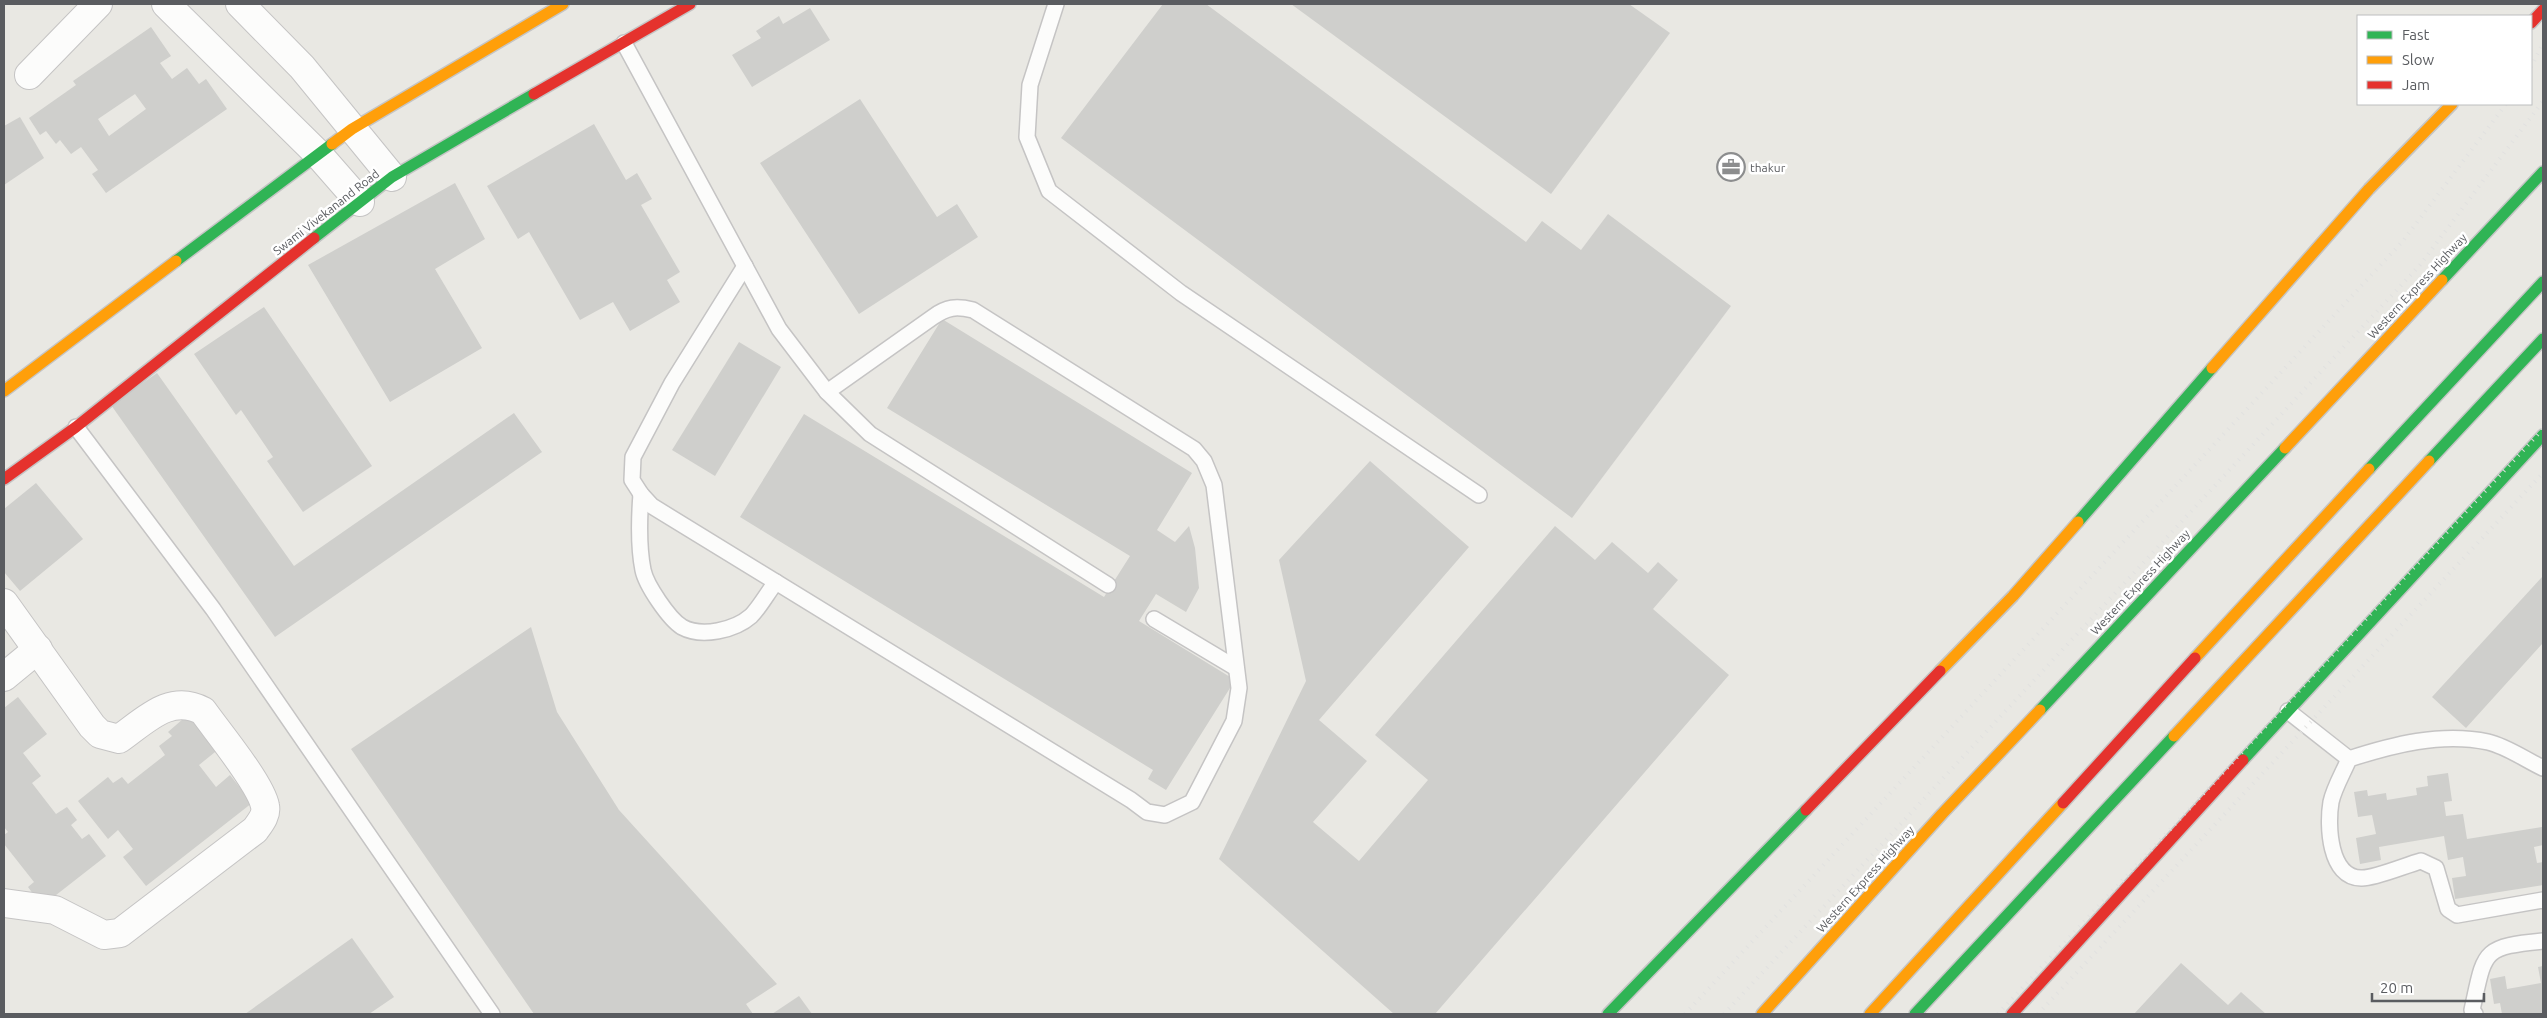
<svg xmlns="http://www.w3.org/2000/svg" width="2547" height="1018" font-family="Ubuntu,sans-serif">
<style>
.building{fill:#cfcfcc;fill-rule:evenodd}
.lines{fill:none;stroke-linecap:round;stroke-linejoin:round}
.lane-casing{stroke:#c5c4c4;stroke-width:18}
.street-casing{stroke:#c5c4c4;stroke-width:30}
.fast-casing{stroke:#c5c5c5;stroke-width:14}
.slow-casing{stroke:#c5c5c5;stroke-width:14}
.jam-casing{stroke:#c5c5c5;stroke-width:14}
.lane{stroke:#fcfcfb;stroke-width:15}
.street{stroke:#fcfcfb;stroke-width:28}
.fast{stroke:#30b455;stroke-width:11}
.slow{stroke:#ff9f0a;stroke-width:11}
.jam{stroke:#e5322d;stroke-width:11}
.rail{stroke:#e1e1e0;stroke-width:4;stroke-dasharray:1 6;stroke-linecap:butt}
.labels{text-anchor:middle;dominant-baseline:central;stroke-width:5;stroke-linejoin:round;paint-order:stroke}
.poi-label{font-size:12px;fill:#5a5c60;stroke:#fff;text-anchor:start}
.street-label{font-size:12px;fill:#5a5c60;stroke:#fff}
</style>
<rect width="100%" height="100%" fill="#e9e8e3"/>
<!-- building -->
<g class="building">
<path d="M1163 4H1206L1526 242 1542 221 1581 250 1608 214 1731 306 1572 518 1061 138Z"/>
<path d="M1291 4H1629L1670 33 1551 194Z"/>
<path d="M810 8 830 40 752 87 732 55 761 38 756 31 779 16 783 24Z"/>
<path d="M151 27 171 56 160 63 172 79 187 68 199 84 206 79 227 109 106 193 92 174 98 170 81 147 71 154 60 140 56 144 46 131 40 135 29 118 76 85 73 81ZM135 94 146 109 109 136 98 119Z"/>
<path d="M860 99 937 217 957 204 978 237 859 314 760 163Z"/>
<path d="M20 117 44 158 4 185V126Z"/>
<path d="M594 124 626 180 637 173 652 199 641 205 680 272 667 280 680 302 630 331 613 302 580 320 529 232 518 239 487 186Z"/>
<path d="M455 183 485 239 435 269 482 348 390 402 308 265Z"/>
<path d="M264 307 372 466 303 512 267 461 273 457 241 410 236 415 194 354Z"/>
<path d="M942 319 1192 473 1157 530 1175 542 1189 526 1195 548 1199 588 1186 612 1156 594 1139 621 1235 680 1166 790 1148 779 1153 770 740 517 804 414 1104 597 1130 556 887 408Z"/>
<path d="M739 342 781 367 715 476 672 450Z"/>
<path d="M157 373 294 566 514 413 542 452 275 637 111 405Z"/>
<path d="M1370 461 1469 547 1319 720 1367 761 1313 822 1359 861 1428 780 1375 735 1555 526 1595 560 1612 542 1648 573 1658 562 1678 580 1653 609 1729 675 1435 1014H1394L1219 859 1306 681 1279 560Z"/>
<path d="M36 483 83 539 20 591 4 572V509Z"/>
<path d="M2543 576V643L2466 728 2432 697Z"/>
<path d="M531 627 557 712 619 810 777 984 746 1004 753 1014H534L351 749Z"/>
<path d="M18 697 47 734 23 753 41 776 32 783 56 814 67 807 77 820 71 825 82 839 89 834 106 856 42 906 28 887 34 882 4 844V835L8 832 4 827V708Z"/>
<path d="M191 712 220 748 199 765 216 787 230 775 252 803 146 886 123 857 133 849 118 830 108 839 78 801 108 777 113 783 122 777 128 784 165 755 159 746 172 736 168 732Z"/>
<path d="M2448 773 2452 801 2444 802 2446 816 2463 814 2467 839 2542 827 2543 845 2534 847 2537 863 2543 862V885L2455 899 2452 878 2466 876 2463 857 2448 860 2444 836 2379 847 2381 860 2360 864 2356 838 2376 834 2372 815 2358 817 2354 792 2367 790 2368 796 2386 793 2387 800 2417 795 2416 788 2428 786 2427 776Z"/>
<path d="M352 938 394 997 369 1014H245Z"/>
<path d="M2181 963 2228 1005 2241 992 2266 1014H2134Z"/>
<path d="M2543 966V1014H2502L2500 1003 2494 1004 2490 979 2505 976 2507 989 2541 983 2538 967Z"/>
<path d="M799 996 812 1014H772Z"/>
</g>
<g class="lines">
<defs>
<g id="lane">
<path d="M1056 4 1030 85 1027 137 1049 191 1181 293 1479 495"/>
<path d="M624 43 779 329 827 392 870 434 1108 585"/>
<path d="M745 266 672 383 633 457 632 480 641 494 652 506 1131 800 1147 812 1165 815 1192 802 1234 721 1239 688 1214 485 1204 461 1194 449 973 310C956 306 947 307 933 317L827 392"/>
<path d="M76 427 213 609 492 1014"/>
<path d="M641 494C639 520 638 545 643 570 646 585 669 619 682 627 702 638 735 630 751 616 760 607 768 592 776 582"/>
<path d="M1154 619 1236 668"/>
<path d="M2288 711 2349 759"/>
<path d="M2543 768C2526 760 2506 746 2488 742 2441 732 2392 745 2349 759 2343 773 2334 788 2331 802 2327 825 2329 879 2362 878 2376 878 2406 865 2421 861L2436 868 2448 909 2457 915 2543 900"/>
<path d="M2475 1014 2472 1010C2485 951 2481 947 2543 941"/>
</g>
<g id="street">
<path d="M166 4 318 154 360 202"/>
<path d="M240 4 302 67 392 177"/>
<path d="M29 75 98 4"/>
<path d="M4 603 92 726 100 734 119 739C145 721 170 693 203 711 217 731 261 784 265 806 267 815 260 823 255 830L120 933 104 935 55 910 4 903"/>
<path d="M4 677 38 649"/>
</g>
<g id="fast">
<path d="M314 238 392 177 534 94"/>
<path d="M176 261 332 144"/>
<path d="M2442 280 2543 172"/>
<path d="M2429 461 2543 339"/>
<path d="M2369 469 2543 282"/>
<path d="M2078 522 2212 368"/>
<path d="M2040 710 2285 448"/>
<path d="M2243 760 2543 435"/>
<path d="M1608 1014 1806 810"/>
<path d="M1915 1014 2174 736"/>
</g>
<g id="slow">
<path d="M332 144 352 129 563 4"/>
<path d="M2212 368 2369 189 2452 104"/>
<path d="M4 391 176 261"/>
<path d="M2285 448 2442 280"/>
<path d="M2195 658 2369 469"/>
<path d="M1940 671 2013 596 2078 522"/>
<path d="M2174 736 2429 461"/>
<path d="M1762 1014 1942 814 2040 710"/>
<path d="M1870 1014 2063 803"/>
</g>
<g id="jam">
<path d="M2531 23 2543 10"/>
<path d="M534 94 690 4"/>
<path d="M4 479 76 427 314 238"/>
<path d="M2063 803 2195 658"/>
<path d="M1806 810 1940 671"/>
<path d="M2012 1014 2243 760"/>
</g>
</defs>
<!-- lane casing -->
<use href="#lane" class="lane-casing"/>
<!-- street casing -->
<use href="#street" class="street-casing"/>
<!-- fast casing -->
<use href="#fast" class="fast-casing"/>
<!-- slow casing -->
<use href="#slow" class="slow-casing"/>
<!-- jam casing -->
<use href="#jam" class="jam-casing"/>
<!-- lane -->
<use href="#lane" class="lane"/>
<!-- street -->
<use href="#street" class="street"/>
<!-- fast -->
<use href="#fast" class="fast"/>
<!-- slow -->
<use href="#slow" class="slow"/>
<!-- jam -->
<use href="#jam" class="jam"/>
<!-- rail -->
<g class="rail">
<path d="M2531 67 2543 43"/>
<path d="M1685 1014 2403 241 2506 104"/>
<path d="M1724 1014 2420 265 2543 101"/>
<path d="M1998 1014 2543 429"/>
<path d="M2038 1014 2543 473"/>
</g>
</g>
<!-- icons -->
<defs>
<symbol id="office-ring" viewBox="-11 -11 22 22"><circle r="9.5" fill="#fff" stroke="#8c8d8e" stroke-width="1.5"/><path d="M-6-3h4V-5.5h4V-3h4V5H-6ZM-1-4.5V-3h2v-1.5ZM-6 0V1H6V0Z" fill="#8c8d8e"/></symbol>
</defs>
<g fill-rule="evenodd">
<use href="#office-ring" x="1715" y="151" width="32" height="32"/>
</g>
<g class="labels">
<!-- poi labels -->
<g class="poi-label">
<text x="1750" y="167">thakur</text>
</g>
<!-- street labels -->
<g class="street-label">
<text transform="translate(326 212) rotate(-38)">Swami Vivekanand Road</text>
<text transform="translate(2417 286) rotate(-47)">Western Express Highway</text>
<text transform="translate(2140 582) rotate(-47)">Western Express Highway</text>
<text transform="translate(1865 879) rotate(-48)">Western Express Highway</text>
</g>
</g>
<!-- border -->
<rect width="2547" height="1018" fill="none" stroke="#5a5c60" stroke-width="10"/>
<!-- legend -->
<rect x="2357" y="15" width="175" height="90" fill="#ffffff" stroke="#bdbebf"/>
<rect x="2367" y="31" width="25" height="8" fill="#30b455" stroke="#bdbebf"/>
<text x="2402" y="40" font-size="15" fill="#5a5c60">Fast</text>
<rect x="2367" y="56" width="25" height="8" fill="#ff9f0a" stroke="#bdbebf"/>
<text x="2402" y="65" font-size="15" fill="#5a5c60">Slow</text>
<rect x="2367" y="81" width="25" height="8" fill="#e5322d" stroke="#bdbebf"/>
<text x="2402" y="90" font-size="15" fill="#5a5c60">Jam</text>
<!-- scale -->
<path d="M2372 993v8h112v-8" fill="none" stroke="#5a5c60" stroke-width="2.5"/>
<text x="2380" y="993" font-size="15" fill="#5a5c60" stroke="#ffffff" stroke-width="4" paint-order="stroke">20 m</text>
</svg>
